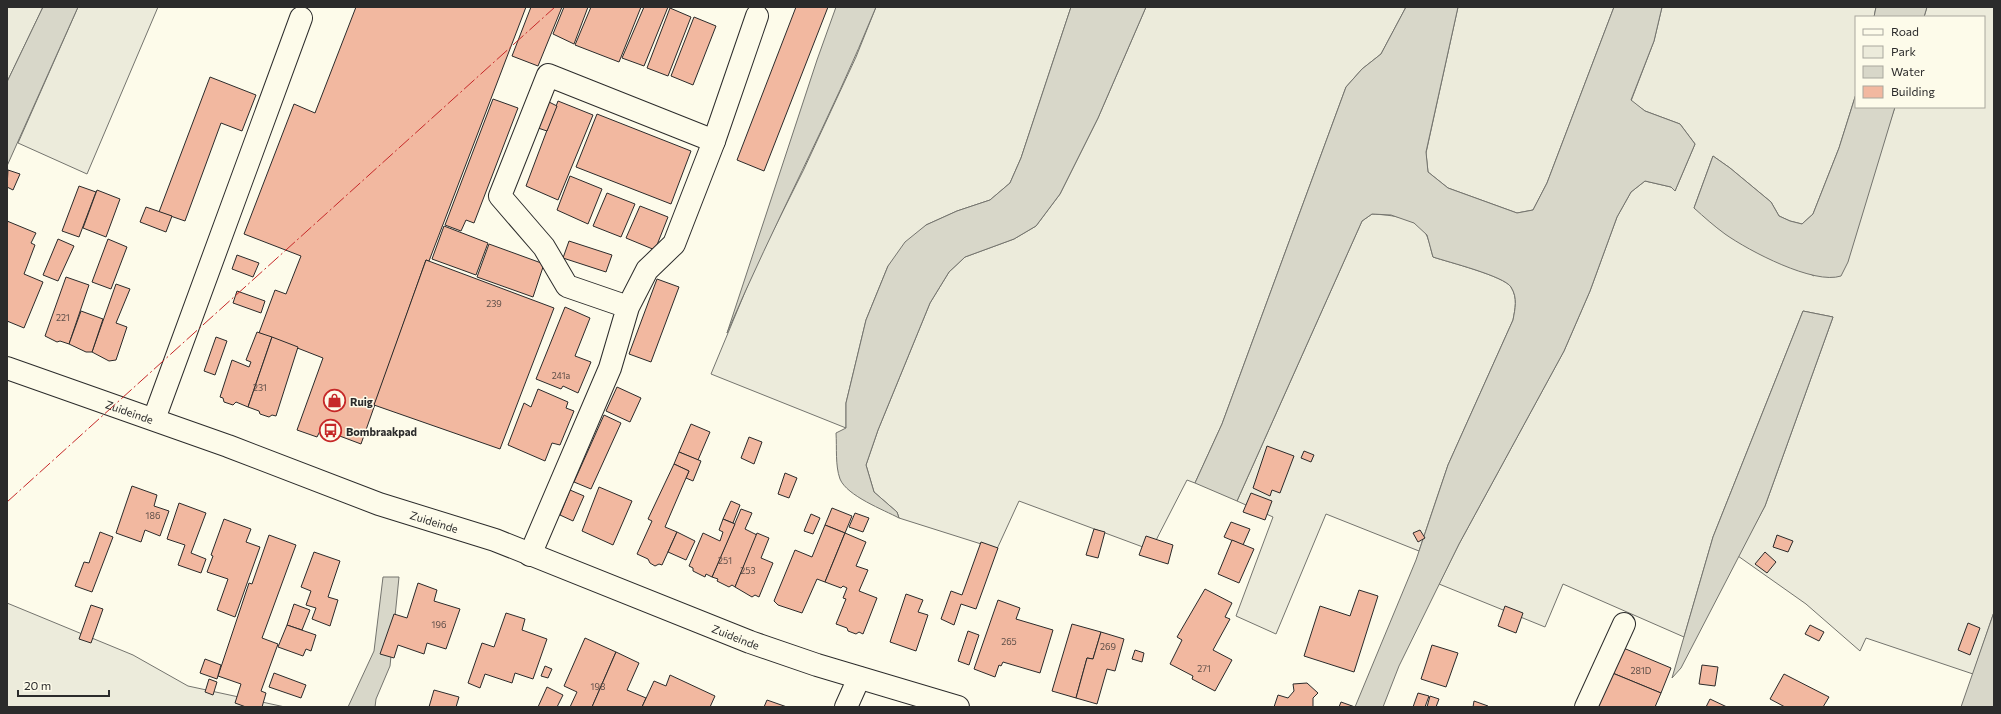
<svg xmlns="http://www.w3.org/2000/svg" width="2001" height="714" font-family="Commissioner,sans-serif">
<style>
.green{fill:#ecebdb;stroke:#74746e}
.water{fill:#d8d7c9;stroke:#74746e}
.building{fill:#f2b8a0;stroke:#2b2b2b}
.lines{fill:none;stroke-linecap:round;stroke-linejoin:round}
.minor-casing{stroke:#2b2b2b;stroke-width:24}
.minor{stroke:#fdfbea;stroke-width:22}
.power{stroke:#c62828;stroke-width:1;stroke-dasharray:14 3 2 3;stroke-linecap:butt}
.labels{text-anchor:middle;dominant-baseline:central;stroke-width:3;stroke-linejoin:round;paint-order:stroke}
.number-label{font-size:9px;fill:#5d4e48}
.poi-label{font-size:11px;font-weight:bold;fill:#2b2b2b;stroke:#fdfbea;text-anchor:start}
.street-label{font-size:11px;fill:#2b2b2b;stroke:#fdfbea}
</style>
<rect width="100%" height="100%" fill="#fdfbea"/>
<!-- green -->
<g class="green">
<path d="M7 7H43L7 82Z"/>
<path d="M78 7H158L87 174 18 143Z"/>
<path d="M876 7H1071L1021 158 1010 183 990 200 957 211 926 225 888 266 866 320 846 403V428L711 374 757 263 804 169 856 57Z"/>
<path d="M1146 7H1406L1381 54 1362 69 1346 87 1222 424 1195 483 1187 480 1151 550 1019 501 997 549 899 518 897 512 874 492 866 465 878 430 930 303 949 272 965 257 1014 239 1036 226 1060 194 1098 118Z"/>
<path d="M1458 7H1614L1547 183 1533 210 1517 213 1448 188 1428 172 1426 153Z"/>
<path d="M1662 7H1876L1874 17H1856V94L1839 148 1813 214 1802 224 1790 221 1779 216 1771 202 1730 168 1713 156 1694 208 1814 276 1886 133 1895 107H1984V17H1924L1927 7H1994V612L1973 674 1866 638 1860 651 1806 604 1738 556 1765 506 1833 317 1803 311 1713 537 1684 637 1563 584 1545 627 1439 584 1459 544 1564 351 1590 291 1617 217 1631 192 1645 181 1671 187 1675 191 1695 144 1680 124 1645 111 1631 101 1654 41Z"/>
<path d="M1372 214C1390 215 1419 217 1427 236 1430 243 1431 251 1433 257 1448 262 1504 276 1511 287 1518 298 1515 309 1513 320L1448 465 1419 551 1326 514 1276 634 1236 616 1273 517 1237 501 1362 221Z"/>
<path d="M7 603 133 655 188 686 285 707H7Z"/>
</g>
<!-- water -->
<g class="water">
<path d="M43 7H78L7 166V82Z"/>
<path d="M836 7H876C831 118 774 223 727 333L817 60Z"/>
<path d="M1071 7H1146L1098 118 1060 194 1036 226 1014 239 965 257 949 272 930 303 878 430 866 465 874 492 897 512 899 518C884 510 847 496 840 479 835 465 837 448 836 433L846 428V403L866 320 888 266 905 242 926 225 957 211 990 200 1010 183 1021 158Z"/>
<path d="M1406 7H1458L1426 152 1428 172 1448 188 1517 213 1533 210 1547 183 1614 7H1662L1654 41 1631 100 1645 111 1680 124 1695 144 1675 191 1671 187 1645 181 1631 192 1617 217 1590 291 1564 351 1459 544 1399 666 1383 707H1355L1416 560 1448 465 1513 320C1515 309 1518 298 1511 287 1504 276 1448 262 1433 257L1427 235 1414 223 1391 215 1372 214 1362 221 1237 501 1195 483 1222 424 1346 87 1362 69 1381 54Z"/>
<path d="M1876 7H1927L1924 17H1874Z"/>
<path d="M1856 94V107H1895L1848 262 1841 276C1814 285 1749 251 1725 234 1714 226 1704 217 1694 208L1713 156 1730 168 1771 202 1779 216 1790 221 1802 224 1813 214 1839 148Z"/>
<path d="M1803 311 1833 317 1765 506 1681 668 1672 678 1713 537Z"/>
<path d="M383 577H399L390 666 376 699 375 707H348L374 651Z"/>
<path d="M1994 612V707H1961Z"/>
</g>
<!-- building -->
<g class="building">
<path d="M356 7H526L429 261 426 260 361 444 321 429 317 437 297 430 323 358 259 333 275 290 286 294 301 256 244 234 294 104 315 113Z"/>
<path d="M531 7H562L538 66 512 56Z"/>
<path d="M564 7H588L574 44 553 34Z"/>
<path d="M591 7H641L619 62 575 45Z"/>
<path d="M644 7H668L644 66 622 58Z"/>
<path d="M796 7H828L764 171 737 160Z"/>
<path d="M670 8 691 17 668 76 647 68Z"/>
<path d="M694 17 716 26 693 85 671 76Z"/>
<path d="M210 77 256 95 242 131 221 123 185 221 159 212Z"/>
<path d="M493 99 518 108 474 223 466 220 461 231 445 225Z"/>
<path d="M558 101 593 115 558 200 526 186Z"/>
<path d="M549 102 557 106 547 131 538 128Z"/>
<path d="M597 114 691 151 671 204 576 167Z"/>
<path d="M8 170 20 174 13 190 7 187Z"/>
<path d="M570 176 602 189 588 224 557 210Z"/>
<path d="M79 186 96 192 79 237 62 231Z"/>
<path d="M97 190 120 199 106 237 83 228Z"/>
<path d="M607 193 635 204 621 237 593 226Z"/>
<path d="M640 206 668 217 655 250 626 238Z"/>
<path d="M146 207 172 216 166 232 140 222Z"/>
<path d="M7 221 36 233 31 243 35 245 24 274 43 282 24 328 7 321Z"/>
<path d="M444 226 488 243 476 275 432 259Z"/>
<path d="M58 239 74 246 58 281 43 275Z"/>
<path d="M108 239 127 247 111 289 92 282Z"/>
<path d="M569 241 612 255 606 272 563 258Z"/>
<path d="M489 244 544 264 533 297 477 277Z"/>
<path d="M237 255 259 263 253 277 232 269Z"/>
<path d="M426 260 554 308 500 449 374 405Z"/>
<path d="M66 277 89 285 69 344 60 341 57 342 45 336Z"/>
<path d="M657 279 679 287 651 362 629 354Z"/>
<path d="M116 284 130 289 116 323 127 327 116 360 109 361 92 352Z"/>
<path d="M237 291 265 301 261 313 233 303Z"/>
<path d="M565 307 590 318 575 356 591 362 578 393 563 386 561 389 536 379Z"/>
<path d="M81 311 103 319 92 352H86L69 344Z"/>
<path d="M257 332 272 337 248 407 236 402 233 405 224 402 223 398 220 397 232 360 249 367 251 362 246 360Z"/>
<path d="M216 337 227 341 215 375 204 371Z"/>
<path d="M272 337 298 347 276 416 272 415 269 417 260 414 259 411 248 407Z"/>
<path d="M617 387 641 398 630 422 606 411Z"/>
<path d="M538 389 568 402 566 408 574 411 560 445 552 443 545 461 508 445 524 403 531 407Z"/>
<path d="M604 415 621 423 591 489 574 482Z"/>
<path d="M691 424 710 432 698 460 679 452Z"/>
<path d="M749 437 762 442 754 464 741 458Z"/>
<path d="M1267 446 1294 456 1280 493 1272 490 1270 496 1253 488Z"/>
<path d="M1304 451 1314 455 1311 462 1301 458Z"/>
<path d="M679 452 701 461 693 481 686 478 689 471 674 464Z"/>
<path d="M674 464 689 471 665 527 677 532 662 565 659 564 655 566 650 563 648 559 637 554 652 521 648 519Z"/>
<path d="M785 473 797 478 789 498 778 494Z"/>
<path d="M132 486 157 495 154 506 169 511 160 536 145 530 141 542 116 533Z"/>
<path d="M599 487 632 501 613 545 582 531Z"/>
<path d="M570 490 584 496 573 521 560 515Z"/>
<path d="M1251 493 1272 501 1265 520 1243 512Z"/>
<path d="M731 501 740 505 733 523 723 519Z"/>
<path d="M179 503 206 513 191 553 206 559 201 573 178 565 185 545 167 539Z"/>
<path d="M832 508 852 516 845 533 825 525Z"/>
<path d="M741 509 752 513 745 529 757 535 735 587 732 585 729 587 717 581 718 579 712 577Z"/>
<path d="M855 513 869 518 863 532 849 527Z"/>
<path d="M811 514 820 518 813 534 804 531Z"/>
<path d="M224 519 251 529 246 542 260 547 235 617 217 610 228 579 207 572 213 556 211 555Z"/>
<path d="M723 519 735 524 712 577 706 574 705 577 693 571V568L689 566 703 533 720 541 723 532 719 530Z"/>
<path d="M1231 522 1250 529 1243 545 1224 537Z"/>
<path d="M825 525 845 533 825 582 817 579 802 613 778 605 774 601 795 550 812 557Z"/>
<path d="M1094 529 1105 532 1098 558 1086 555Z"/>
<path d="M1420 530 1425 538 1418 542 1413 533Z"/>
<path d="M100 532 113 537 92 592 75 586 84 562 89 563 90 560Z"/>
<path d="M677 532 695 541 686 560 668 552Z"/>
<path d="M757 533 769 538 761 558 773 563 759 597 755 595 752 597 735 587Z"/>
<path d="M845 533 866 542 856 566 868 570 859 591 877 598 863 634 859 632 856 634 848 631 847 628 836 624 846 599 843 598 847 588 843 586 841 588 825 582Z"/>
<path d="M269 535 296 545 262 638 278 644 261 691 266 693 262 707H246L235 703 241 684 218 676 249 583 252 584Z"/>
<path d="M1777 535 1793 541 1788 552 1773 547Z"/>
<path d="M1146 536 1173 545 1168 564 1139 555Z"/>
<path d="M1232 540 1254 549 1239 583 1218 574Z"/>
<path d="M981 542 998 548 976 609 961 604 954 625 941 619 951 591 962 595Z"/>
<path d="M314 552 340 561 328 597 338 600 330 626 312 619 316 608 306 605 311 591 301 587Z"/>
<path d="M1765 552 1776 562 1767 573 1755 564Z"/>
<path d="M418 583 437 590 434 601 460 609 446 649 427 643 424 654 398 645 394 658 380 654 394 614 407 618Z"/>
<path d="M1205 589 1232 603 1225 617 1230 619 1213 650 1232 660 1215 691 1192 679 1193 676 1170 664 1182 640 1177 637Z"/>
<path d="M1359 590 1378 596 1354 672 1304 656 1320 606 1350 616Z"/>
<path d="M906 594 923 600 918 612 928 615 916 651 890 642Z"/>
<path d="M998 600 1020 608 1016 619 1053 630 1040 673 1003 662 1001 666 999 665 995 677 974 669Z"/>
<path d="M294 604 310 610 302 630 287 625Z"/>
<path d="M91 605 103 609 91 643 79 639Z"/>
<path d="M1505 606 1523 613 1516 633 1498 626Z"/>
<path d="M506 613 525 619 522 630 547 639 533 679 515 673 512 683 485 674 480 688 468 683 482 643 494 647Z"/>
<path d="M1968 623 1980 628 1970 655 1958 650Z"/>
<path d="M1072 624 1101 632 1093 659 1087 658 1076 698 1052 691Z"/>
<path d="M287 625 316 635 311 651 306 649 303 656 278 647Z"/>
<path d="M1810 625 1824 632 1819 641 1805 634Z"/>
<path d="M968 631 979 635 969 665 958 661Z"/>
<path d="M1101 632 1124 639 1115 671 1107 669 1097 704 1076 698 1087 658 1093 659Z"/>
<path d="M585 638 616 652 592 707H570L577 692 564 686Z"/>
<path d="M1432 645 1458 653 1446 687 1421 679Z"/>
<path d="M1621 647 1671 668 1661 693 1610 672Z"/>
<path d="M1135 650 1144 653 1142 662 1132 659Z"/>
<path d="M616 652 639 663 627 690 646 698 642 707H592Z"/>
<path d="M205 659 221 665 217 679 200 673Z"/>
<path d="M1702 665 1718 667 1715 686 1699 684Z"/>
<path d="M545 666 552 669 548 678 541 676Z"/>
<path d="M1610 672 1661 693 1655 707H1596Z"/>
<path d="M274 673 306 685 301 698 269 687Z"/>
<path d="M1784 674 1829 697 1823 707H1785L1770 699Z"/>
<path d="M670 675 715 696 710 707H642L654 681 666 686Z"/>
<path d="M209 679 217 682 213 695 205 692Z"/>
<path d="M1307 683 1318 693 1313 698V707H1274L1278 695 1288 698 1294 691 1293 684Z"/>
<path d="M547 687 563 695 557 707H538Z"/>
<path d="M434 690 459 697 456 707H429Z"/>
<path d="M1418 693 1429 696 1425 707H1413Z"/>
<path d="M1430 696 1439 699 1436 707H1427Z"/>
<path d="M1710 699 1727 707H1706Z"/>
<path d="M767 700 787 707H764Z"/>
<path d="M1474 701 1488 706 1487 707H1473Z"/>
<path d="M1341 702 1355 707H1339Z"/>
</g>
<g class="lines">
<defs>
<g id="minor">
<path d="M714 141 757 16"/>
<path id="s1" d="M7 368 228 446 379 504 495 540 750 642 817 665 958 707"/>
<path d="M154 419 301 18"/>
<path d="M530 555 610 368 628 307 567 286 544 247 500 196 548 75 714 141 674 244 647 270 628 307"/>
<path d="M846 707 859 678"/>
<path d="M1586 707 1624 624"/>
</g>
</defs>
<!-- minor casing -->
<use href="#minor" class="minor-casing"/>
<!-- minor -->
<use href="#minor" class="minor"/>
<!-- power -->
<path class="power" d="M7 502 555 7"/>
</g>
<!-- icons -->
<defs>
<symbol id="shop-ring" viewBox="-11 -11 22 22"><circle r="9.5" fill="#fdfbea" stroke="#c62828" stroke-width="1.5"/><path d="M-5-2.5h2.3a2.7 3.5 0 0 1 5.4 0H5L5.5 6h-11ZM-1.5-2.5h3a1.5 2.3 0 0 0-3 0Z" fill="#c62828"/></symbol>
<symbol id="bus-ring" viewBox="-11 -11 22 22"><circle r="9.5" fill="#fdfbea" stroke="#c62828" stroke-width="1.5"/><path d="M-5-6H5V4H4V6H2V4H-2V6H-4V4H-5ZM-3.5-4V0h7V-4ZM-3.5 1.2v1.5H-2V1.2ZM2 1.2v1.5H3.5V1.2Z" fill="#c62828"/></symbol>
</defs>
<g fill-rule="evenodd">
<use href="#shop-ring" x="322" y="388" width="25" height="25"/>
<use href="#bus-ring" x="318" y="418" width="25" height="25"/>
</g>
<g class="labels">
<!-- number labels -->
<g class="number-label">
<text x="494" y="303">239</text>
<text x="63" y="317">221</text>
<text x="561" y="375">241a</text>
<text x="260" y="387">231</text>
<text x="153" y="515">186</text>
<text x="725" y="560">251</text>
<text x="748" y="570">253</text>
<text x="439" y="624">196</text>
<text x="1009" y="641">265</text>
<text x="1108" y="646">269</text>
<text x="1204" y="668">271</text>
<text x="1641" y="670">281D</text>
<text x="598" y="686">198</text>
</g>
<!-- poi labels -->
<g class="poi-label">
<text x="350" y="401">Ruig</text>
<text x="346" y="431">Bombraakpad</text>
</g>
<!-- street labels -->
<g class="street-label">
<text stroke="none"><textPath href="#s1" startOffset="130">Zuideinde</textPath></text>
<text stroke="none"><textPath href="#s1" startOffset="454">Zuideinde</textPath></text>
<text stroke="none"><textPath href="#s1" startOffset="777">Zuideinde</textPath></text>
</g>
</g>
<!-- border -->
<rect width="2001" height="714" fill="none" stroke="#2b2b2b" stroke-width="16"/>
<!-- legend -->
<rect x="1855" y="16" width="130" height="92" fill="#fdfbea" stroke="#a9a89e"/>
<rect x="1863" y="29" width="20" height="6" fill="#fdfbea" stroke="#a9a89e"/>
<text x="1891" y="36" font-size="12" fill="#2b2b2b">Road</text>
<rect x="1863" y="46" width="20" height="12" fill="#ecebdb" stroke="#a9a89e"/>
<text x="1891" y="56" font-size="12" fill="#2b2b2b">Park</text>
<rect x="1863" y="66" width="20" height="12" fill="#d8d7c9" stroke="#a9a89e"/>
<text x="1891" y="76" font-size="12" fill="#2b2b2b">Water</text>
<rect x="1863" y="86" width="20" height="12" fill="#f2b8a0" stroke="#a9a89e"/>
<text x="1891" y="96" font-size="12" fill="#2b2b2b">Building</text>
<!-- scale -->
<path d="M18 690v6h91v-6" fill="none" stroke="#2b2b2b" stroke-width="2"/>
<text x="24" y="690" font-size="12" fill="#2b2b2b" stroke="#fdfbea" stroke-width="3" paint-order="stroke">20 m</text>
</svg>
